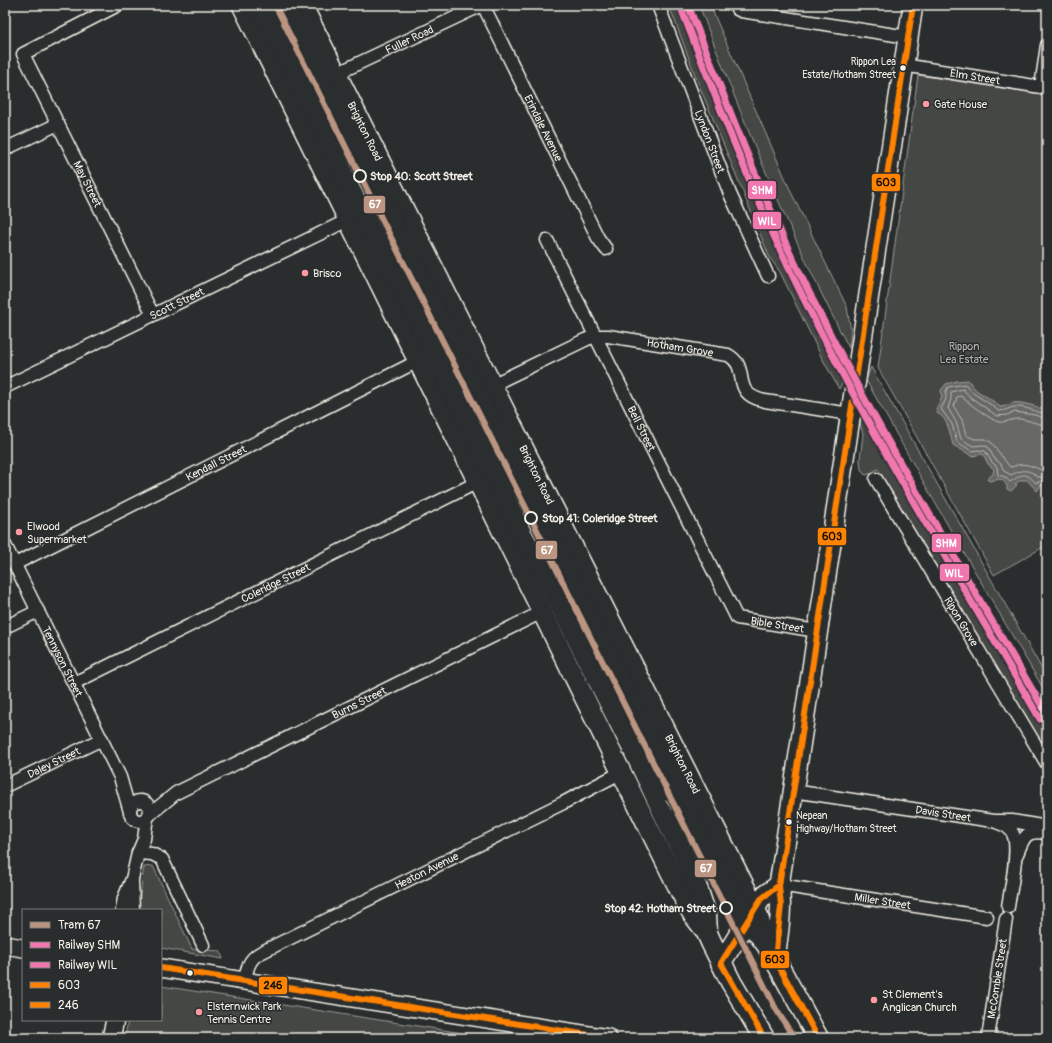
<svg xmlns="http://www.w3.org/2000/svg" width="1052" height="1043" font-family="Pangolin,sans-serif">
<style>
.green{fill:#444645;stroke:#9c9c96}
.water{fill:#676866;stroke:#9f9f9a}
.lines{fill:none;stroke-linecap:round;stroke-linejoin:round}
.shore{stroke:#bcbab4;stroke-width:1}
.minor-casing{stroke:#f4f1e8;stroke-width:15}
.secondary-casing{stroke:#f4f1e8;stroke-width:20}
.primary-casing{stroke:#f4f1e8;stroke-width:22}
.trunk-casing{stroke:#f4f1e8;stroke-width:23}
.minor{stroke:#2a2d2e;stroke-width:12}
.secondary{stroke:#2a2d2e;stroke-width:17}
.primary{stroke:#2a2d2e;stroke-width:19}
.trunk{stroke:#2a2d2e;stroke-width:20}
.tram{stroke:#f4f1e8;stroke-width:1}
.bus-1-casing{stroke:#2a2d2e;stroke-width:9}
.bus-2-casing{stroke:#2a2d2e;stroke-width:9}
.bus-1{stroke:#ff8200;stroke-width:6}
.bus-2{stroke:#ff8200;stroke-width:6}
.rail-1-casing{stroke:#2a2d2e;stroke-width:10}
.rail-2-casing{stroke:#2a2d2e;stroke-width:10}
.rail-1{stroke:#f178af;stroke-width:7}
.rail-2{stroke:#f178af;stroke-width:7}
.tram-1-casing{stroke:#2a2d2e;stroke-width:9}
.tram-1{stroke:#bb9582;stroke-width:6}
.bus-dot{fill:#f4f1e8;stroke:#2a2d2e;stroke-width:1.5}
.poi-dot{fill:#ff9aa2;stroke:#2a2d2e;stroke-width:1.5}
.stop-dot{fill:#2a2d2e;stroke:#f4f1e8;stroke-width:2}
.labels{text-anchor:middle;dominant-baseline:central;stroke-width:3;stroke-linejoin:round;paint-order:stroke}
.bus-label{font-size:10px;fill:#f4f1e8;stroke:#2a2d2e;text-anchor:end}
.street-label{font-size:11px;fill:#f4f1e8;stroke:#2a2d2e}
.poi-label{font-size:11px;fill:#f4f1e8;stroke:#2a2d2e;text-anchor:start}
.stop-label{font-size:11px;font-weight:bold;fill:#f4f1e8;stroke:#2a2d2e;text-anchor:start}
.park-label{font-size:11px;fill:#b6b5af;stroke:#2a2d2e}
.line-badge{stroke:#2a2d2e;stroke-width:1.5}
.badge-label{font-size:11px;text-anchor:middle;font-weight:bold;fill:#fff}
.pale-badge-label{font-size:11px;text-anchor:middle;font-weight:bold;fill:#111}
</style>
<rect width="100%" height="100%" fill="#2a2d2e"/>
<filter id="ink" filterUnits="userSpaceOnUse"><feTurbulence type="fractalNoise" baseFrequency=".025" numOctaves="2"/><feDisplacementMap in="SourceGraphic" scale="8" xChannelSelector="R" yChannelSelector="G"/><feConvolveMatrix kernelMatrix="1 2 1 2 8 2 1 2 1" color-interpolation-filters="sRGB"/></filter>
<g filter="url(#ink)">
<!-- green -->
<g class="green">
<path d="M669 5H684L737 140 784 249 845 372 842 384 839 389 823 360 780 272 770 258 697 80Z"/>
<path d="M699 5H710L792 194 847 307 851 331 849 348C791 237 743 122 699 5Z"/>
<path d="M918 75 1047 95V545L994 575 878 368Z"/>
<path d="M871 367 1047 678V695L946 522 866 380Z"/>
<path d="M863 402 905 478 1047 724V752L878 469 867 475 864 474 861 469 860 460 863 434 860 423V413Z"/>
<path d="M153 866 192 949 220 951 223 959 161 948V910H138L144 867Z"/>
<path d="M161 986 495 1038H125L128 1020H161Z"/>
</g>
<!-- water -->
<path class="water" d="M968 380 976 390 996 403 1000 407C1004 407 1008 405 1012 403 1021 401 1039 407 1047 411V486L1041 485 1037 491 1027 480H1021L1015 484 1017 485 1011 491 1007 489V486L1003 480 999 479 989 481 987 479 993 474 994 469 988 464 983 454 972 456 953 445C950 434 948 418 937 413L936 409 942 397 941 390 946 384 957 381Z"/>
<g class="lines">
<!-- shore -->
<g class="shore">
<path d="M1047 414C1037 413 1026 406 1014 407 1009 408 1005 411 998 411L993 406 973 393 965 384 948 387 946 391V399L941 409 952 424 957 442 972 451 978 450 985 451 991 461 997 467 998 475 1005 477 1010 482C1023 474 1024 471 1036 483L1041 481 1047 482"/>
<path d="M1047 419 1035 415 1015 412 1007 415 997 416 970 397 963 389 951 392V399L948 408 956 422 961 439 973 446 983 445 988 447 994 458 1001 464 1004 471 1011 475C1021 470 1029 468 1037 477H1047"/>
<path d="M1047 425C1039 425 1029 420 1020 419 1013 418 1006 423 999 422 992 421 966 401 961 396L957 397 954 407 962 420 966 435 974 439H985L992 443 1009 466 1012 467C1027 460 1033 469 1047 471"/>
</g>
<defs>
<g id="minor">
<path id="s1" d="M118 5 23 54 153 315"/>
<path id="s2" d="M483 5 598 238 606 249"/>
<path id="s3" d="M658 5 730 194 768 276"/>
<path d="M735 5 737 9 741 11 908 37"/>
<path id="s4" d="M903 65 1047 88"/>
<path id="s5" d="M336 74 482 5"/>
<path d="M1041 87 1047 45"/>
<path d="M5 149 58 124"/>
<path id="s6" d="M547 240 737 618 817 631"/>
<path id="s7" d="M492 385 585 340 595 336H608L728 355C752 368 728 393 765 401L850 414"/>
<path id="s8" d="M5 387 348 220"/>
<path id="s9" d="M876 479 1047 764"/>
<path id="s10" d="M5 545 120 777 130 812"/>
<path id="s11" d="M15 564 418 361"/>
<path d="M5 627 38 611"/>
<path id="s12" d="M74 683 478 482"/>
<path id="s13" d="M5 786 102 739"/>
<path id="s14" d="M793 791 993 821H1012L1047 827"/>
<circle cx="140" cy="811" r="10"/>
<path id="s15" d="M149 815 176 793 542 612"/>
<path d="M996 822C1002 824 1009 827 1012 832 1021 846 1010 891 1008 907"/>
<path d="M138 853 152 854 162 859 203 945"/>
<path d="M1017 854C1024 836 1026 830 1046 833"/>
<path d="M132 882 133 910"/>
<path id="s16" d="M779 885 987 917"/>
<path d="M122 910 124 898 132 879 138 853 144 839 147 817"/>
<path id="s17" d="M245 981C247 968 249 959 260 953L563 803 622 772"/>
<path id="s18" d="M988 1038 1006 919"/>
</g>
<g id="secondary">
<path d="M5 945 23 948"/>
<path d="M161 968 608 1038"/>
<path d="M111 1038 115 1020"/>
</g>
<g id="primary">
<path d="M242 5 680 891 693 915 707 933"/>
<path id="s19" d="M302 5 548 497 749 895 758 915 766 943"/>
<path d="M775 959C778 935 783 909 779 885L913 5"/>
<path d="M721 963 761 899 766 894 779 885"/>
</g>
<g id="trunk">
<path d="M260 5 324 131 350 190 390 265 461 407 499 484 521 533 552 589 637 757 685 858 698 891 706 915 707 933 711 942 731 982 764 1038"/>
<path d="M284 5 325 87 365 164 384 205 487 413 537 509 590 621 685 810 706 849 748 920 767 945 818 1038"/>
</g>
</defs>
<!-- minor casing -->
<use href="#minor" class="minor-casing"/>
<!-- secondary casing -->
<use href="#secondary" class="secondary-casing"/>
<!-- primary casing -->
<use href="#primary" class="primary-casing"/>
<!-- trunk casing -->
<use href="#trunk" class="trunk-casing"/>
<!-- minor -->
<use href="#minor" class="minor"/>
<!-- secondary -->
<use href="#secondary" class="secondary"/>
<!-- primary -->
<use href="#primary" class="primary"/>
<!-- trunk -->
<use href="#trunk" class="trunk"/>
<!-- tram -->
<path class="tram" d="M666 801 688 833"/>
<defs>
<g id="bus-1">
<path d="M781 870 779 885 781 906 775 959 818 1038"/>
<path d="M764 1038 721 963 761 899 779 885 913 5"/>
</g>
<path id="bus-2" d="M161 968 608 1038"/>
</defs>
<!-- bus-1 casing -->
<use href="#bus-1" class="bus-1-casing"/>
<!-- bus-2 casing -->
<use href="#bus-2" class="bus-2-casing"/>
<!-- bus-1 -->
<use href="#bus-1" class="bus-1"/>
<!-- bus-2 -->
<use href="#bus-2" class="bus-2"/>
<defs>
<path id="rail-1" d="M688 5C725 98 760 192 804 282 877 431 964 572 1047 715"/>
<path id="rail-2" d="M681 8C717 101 753 195 797 285 870 434 957 576 1040 719"/>
</defs>
<!-- rail-1 casing -->
<use href="#rail-1" class="rail-1-casing"/>
<!-- rail-2 casing -->
<use href="#rail-2" class="rail-2-casing"/>
<!-- rail-1 -->
<use href="#rail-1" class="rail-1"/>
<!-- rail-2 -->
<use href="#rail-2" class="rail-2"/>
<defs>
<path id="tram-1" d="M275 5 776 1009 789 1030 797 1038"/>
</defs>
<!-- tram-1 casing -->
<use href="#tram-1" class="tram-1-casing"/>
<!-- tram-1 -->
<use href="#tram-1" class="tram-1"/>
</g>
</g>
<!-- markers -->
<g class="bus-dot">
<circle cx="903" cy="68" r="3.5"/>
<circle cx="789" cy="822" r="3.5"/>
<circle cx="190" cy="973" r="3.5"/>
</g>
<g class="poi-dot">
<circle cx="926" cy="104" r="4"/>
<circle cx="305" cy="273" r="4"/>
<circle cx="19" cy="532" r="4"/>
<circle cx="874" cy="1000" r="4"/>
<circle cx="199" cy="1012" r="4"/>
</g>
<g class="stop-dot">
<circle cx="360" cy="176" r="6"/>
<circle cx="531" cy="518" r="6"/>
<circle cx="726" cy="908" r="6"/>
</g>
<g class="labels">
<!-- bus labels -->
<g class="bus-label">
<text x="896" y="62">Rippon Lea<tspan x="896" dy="13">Estate/Hotham Street</tspan></text>
<text x="796" y="816" text-anchor="start">Nepean<tspan x="796" dy="13">Highway/Hotham Street</tspan></text>
</g>
<!-- street labels -->
<g class="street-label">
<text stroke="none"><textPath href="#s5" startOffset="81">Fuller Road</textPath></text>
<text stroke="none"><textPath href="#s4" startOffset="73">Elm Street</textPath></text>
<text stroke="none"><textPath href="#s2" startOffset="137">Erindale Avenue</textPath></text>
<text stroke="none"><textPath href="#s19" startOffset="141">Brighton Road</textPath></text>
<text stroke="none"><textPath href="#s3" startOffset="146">Lyndon Street</textPath></text>
<text stroke="none"><textPath href="#s1" startOffset="252">May Street</textPath></text>
<text stroke="none"><textPath href="#s8" startOffset="191">Scott Street</textPath></text>
<text stroke="none"><textPath href="#s7" startOffset="200">Hotham Grove</textPath></text>
<text stroke="none"><textPath href="#s6" startOffset="211">Bell Street</textPath></text>
<text stroke="none"><textPath href="#s11" startOffset="225">Kendall Street</textPath></text>
<text stroke="none"><textPath href="#s19" startOffset="525">Brighton Road</textPath></text>
<text stroke="none"><textPath href="#s12" startOffset="225">Coleridge Street</textPath></text>
<text stroke="none"><textPath href="#s9" startOffset="166">Ripon Grove</textPath></text>
<text stroke="none"><textPath href="#s6" startOffset="464">Bible Street</textPath></text>
<text stroke="none"><textPath href="#s10" startOffset="130">Tennyson Street</textPath></text>
<text stroke="none"><textPath href="#s15" startOffset="239">Burns Street</textPath></text>
<text stroke="none"><textPath href="#s13" startOffset="54">Daley Street</textPath></text>
<text stroke="none"><textPath href="#s19" startOffset="849">Brighton Road</textPath></text>
<text stroke="none"><textPath href="#s14" startOffset="152">Davis Street</textPath></text>
<text stroke="none"><textPath href="#s17" startOffset="219">Heaton Avenue</textPath></text>
<text stroke="none"><textPath href="#s16" startOffset="105">Miller Street</textPath></text>
<text stroke="none"><textPath href="#s18" startOffset="60">McCombie Street</textPath></text>
</g>
<!-- poi labels -->
<g class="poi-label">
<text x="934" y="104">Gate House</text>
<text x="313" y="273">Brisco</text>
<text x="27" y="526">Elwood<tspan x="27" dy="13">Supermarket</tspan></text>
<text x="882" y="994">St Clement's<tspan x="882" dy="13">Anglican Church</tspan></text>
<text x="207" y="1006">Elsternwick Park<tspan x="207" dy="13">Tennis Centre</tspan></text>
</g>
<!-- stop labels -->
<g class="stop-label">
<text x="370" y="176">Stop 40: Scott Street</text>
<text x="542" y="518">Stop 41: Coleridge Street</text>
<text x="716" y="908" text-anchor="end">Stop 42: Hotham Street</text>
</g>
<!-- park labels -->
<g class="park-label">
<text x="964" y="346">Rippon<tspan x="964" dy="13">Lea Estate</tspan></text>
</g>
</g>
<g class="line-badge">
<rect x="871" y="173" width="30" height="19" rx="4" fill="#ff8200"/>
<rect x="747" y="180" width="30" height="20" rx="4" fill="#f178af"/>
<rect x="363" y="195" width="23" height="19" rx="4" fill="#bb9582"/>
<rect x="752" y="211" width="30" height="19" rx="4" fill="#f178af"/>
<rect x="817" y="527" width="30" height="19" rx="4" fill="#ff8200"/>
<rect x="931" y="533" width="31" height="20" rx="4" fill="#f178af"/>
<rect x="535" y="540" width="23" height="20" rx="4" fill="#bb9582"/>
<rect x="939" y="563" width="31" height="19" rx="4" fill="#f178af"/>
<rect x="694" y="859" width="23" height="19" rx="4" fill="#bb9582"/>
<rect x="760" y="950" width="30" height="19" rx="4" fill="#ff8200"/>
<rect x="258" y="976" width="30" height="19" rx="4" fill="#ff8200"/>
</g>
<g class="badge-label">
<text x="762" y="194">SHM</text>
<text x="375" y="208">67</text>
<text x="767" y="225">WIL</text>
<text x="946" y="547">SHM</text>
<text x="547" y="554">67</text>
<text x="954" y="577">WIL</text>
<text x="706" y="872">67</text>
</g>
<g class="pale-badge-label">
<text x="886" y="186">603</text>
<text x="832" y="540">603</text>
<text x="775" y="963">603</text>
<text x="273" y="989">246</text>
</g>
<!-- margin -->
<rect width="1052" height="1043" fill="none" stroke="#2a2d2e" stroke-width="20"/>
<rect x="10" y="10" width="1032" height="1023" fill="none" stroke="#f4f1e8" stroke-width="1.5" filter="url(#ink)"/>
<!-- legend -->
<rect x="22" y="909" width="140" height="112" fill="#2a2d2e" stroke="#7b7b78"/>
<rect x="30" y="922" width="20" height="6" fill="#bb9582" stroke="#7b7b78"/>
<text x="58" y="929" font-size="12" fill="#f4f1e8">Tram 67</text>
<rect x="30" y="942" width="20" height="6" fill="#f178af" stroke="#7b7b78"/>
<text x="58" y="949" font-size="12" fill="#f4f1e8">Railway SHM</text>
<rect x="30" y="962" width="20" height="6" fill="#f178af" stroke="#7b7b78"/>
<text x="58" y="969" font-size="12" fill="#f4f1e8">Railway WIL</text>
<rect x="30" y="982" width="20" height="6" fill="#ff8200" stroke="#7b7b78"/>
<text x="58" y="989" font-size="12" fill="#f4f1e8">603</text>
<rect x="30" y="1002" width="20" height="6" fill="#ff8200" stroke="#7b7b78"/>
<text x="58" y="1009" font-size="12" fill="#f4f1e8">246</text>
</svg>
